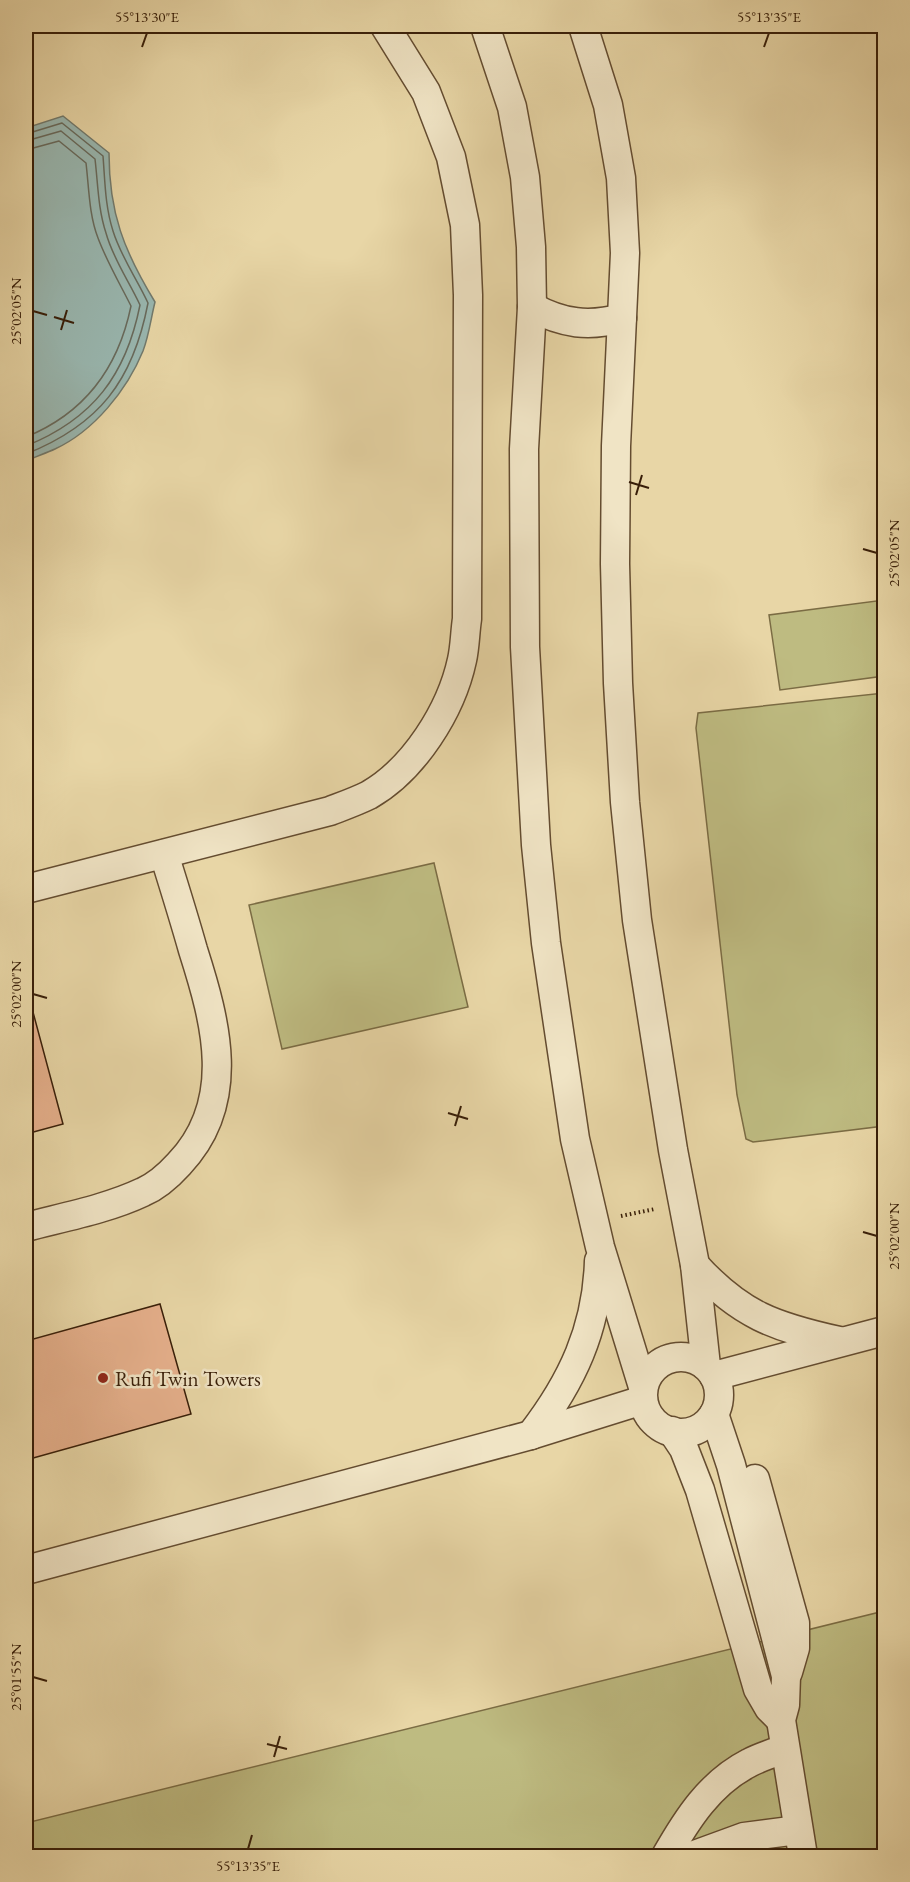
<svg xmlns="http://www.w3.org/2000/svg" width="910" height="1882" font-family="'EB Garamond',serif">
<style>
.green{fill:#bebb81;stroke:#7b6c44;stroke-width:1.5}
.water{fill:#99b7b0;stroke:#727a6d;stroke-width:1.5}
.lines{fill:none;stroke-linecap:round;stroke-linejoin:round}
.shore{stroke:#686a5c;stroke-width:1.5}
.building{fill:#e6b08c;stroke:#381e08;stroke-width:1.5}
.minor-casing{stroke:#644c30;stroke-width:31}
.path{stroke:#381e08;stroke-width:4;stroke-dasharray:1.5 3;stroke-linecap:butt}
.minor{stroke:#f0e4c5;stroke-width:28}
.ticks{fill:none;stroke:#381e08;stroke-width:2}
.poi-dot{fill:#8f2418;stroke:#f0e4c5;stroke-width:2}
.labels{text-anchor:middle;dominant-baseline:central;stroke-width:5;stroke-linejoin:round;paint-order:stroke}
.poi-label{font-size:21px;fill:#381e08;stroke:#f0e4c5;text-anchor:start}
.neatline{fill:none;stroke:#381e08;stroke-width:2}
.ticks-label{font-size:15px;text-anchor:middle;fill:#381e08}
</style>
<rect width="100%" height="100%" fill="#e8d6a6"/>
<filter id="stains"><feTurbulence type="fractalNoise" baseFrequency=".00333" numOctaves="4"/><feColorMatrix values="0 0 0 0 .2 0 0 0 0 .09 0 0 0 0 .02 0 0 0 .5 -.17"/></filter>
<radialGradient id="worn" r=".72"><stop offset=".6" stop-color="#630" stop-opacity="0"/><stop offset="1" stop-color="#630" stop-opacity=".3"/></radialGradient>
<!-- green -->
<g class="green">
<path d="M884 600V676L780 690 769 615Z"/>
<path d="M884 693V1126L753 1142 746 1139 737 1095 696 728 698 713Z"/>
<path d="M434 863 468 1007 282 1049 249 905Z"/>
<path d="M884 1611V1856H26V1823Z"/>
</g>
<!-- water -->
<path class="water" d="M63 116 109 153C109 213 124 251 155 302 151 318 149 335 143 351 127 390 94 431 55 449 46 453 35 457 26 461V128Z"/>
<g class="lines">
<!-- shore -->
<g class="shore">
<path d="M26 134 62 123 103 156C105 181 105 206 113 231 121 257 137 279 148 303 133 381 99 425 26 454"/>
<path d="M26 141 61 131 95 159C98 184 98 209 106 233 113 259 129 281 140 305 126 375 93 419 26 446"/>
<path d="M26 150 59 141 86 163C89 188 89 215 98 238 107 262 120 284 131 306 118 369 85 413 26 437"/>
</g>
</g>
<!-- building -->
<g class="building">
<path d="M26 986 63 1124 26 1134Z"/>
<path d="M160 1304 191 1414 26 1460V1341Z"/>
</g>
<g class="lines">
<defs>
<g id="minor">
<path d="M485 26 512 107 525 177 531 247 532 307 524 449 525 647 536 845 546 943 575 1139 600 1247 643 1387"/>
<path d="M583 26 608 105 621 178 625 253 616 446 615 564 618 683 625 802 637 920 673 1150 695 1265 706 1366"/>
<path d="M532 307C563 324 589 327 622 318"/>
<path d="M26 889 330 811C343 806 357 801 369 795 414 769 451 711 462 660 465 647 465 632 467 619L468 295 465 225 451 157 426 92 385 26"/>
<path d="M26 1227C64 1217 107 1209 143 1192 157 1186 169 1175 179 1164 238 1102 216 1022 193 950 184 918 174 886 164 854"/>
<path d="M695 1265C740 1315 775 1327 839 1341"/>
<circle cx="681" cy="1395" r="38"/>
<path d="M714 1376 884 1331"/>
<path d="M714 1414 731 1465 786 1676 785 1705 781 1720 803 1856"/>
<path d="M672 1431 684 1449 700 1490 758 1689 769 1708 781 1720"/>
<path d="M531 1435C572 1382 597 1329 599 1261"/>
<path d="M755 1479 795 1623V1648L788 1672"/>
<path d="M26 1570 531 1435 643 1400"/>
<path d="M666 1856C687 1819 710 1783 749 1763 760 1757 773 1753 785 1749"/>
<path d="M692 1856 744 1837 798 1830"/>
</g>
</defs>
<!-- minor casing -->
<use href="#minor" class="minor-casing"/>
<!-- path -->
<path class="path" d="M621 1216 655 1209"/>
<!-- minor -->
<use href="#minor" class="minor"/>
</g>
<!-- ticks -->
<path class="ticks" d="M142 47 147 33M764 47 769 33M33 311 47 315M54 317 74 323M61 330 67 310M629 482 649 488M636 495 642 475M863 549 877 553M33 994 47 998M448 1113 468 1119M455 1126 461 1106M863 1232 877 1236M33 1677 47 1681M267 1744 287 1749M274 1757 280 1736M248 1849 252 1835"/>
<!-- markers -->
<circle class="poi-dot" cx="103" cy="1378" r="6"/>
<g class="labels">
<!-- poi labels -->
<g class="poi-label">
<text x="115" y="1378">Rufi Twin Towers</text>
</g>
</g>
<!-- margin -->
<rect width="910" height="1882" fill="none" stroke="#e8d6a6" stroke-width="66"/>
<rect x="33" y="33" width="844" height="1816" class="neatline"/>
<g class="ticks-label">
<text x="147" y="22">55°13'30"E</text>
<text x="769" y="22">55°13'35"E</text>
<text transform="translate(16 311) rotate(-90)" y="5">25°02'05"N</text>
<text transform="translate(894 553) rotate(-90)" y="5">25°02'05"N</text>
<text transform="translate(16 994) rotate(-90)" y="5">25°02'00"N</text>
<text transform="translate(894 1236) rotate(-90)" y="5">25°02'00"N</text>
<text transform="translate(16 1677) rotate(-90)" y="5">25°01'55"N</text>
<text x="248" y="1871">55°13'35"E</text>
</g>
<rect width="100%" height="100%" filter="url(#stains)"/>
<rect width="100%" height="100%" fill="url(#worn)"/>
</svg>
